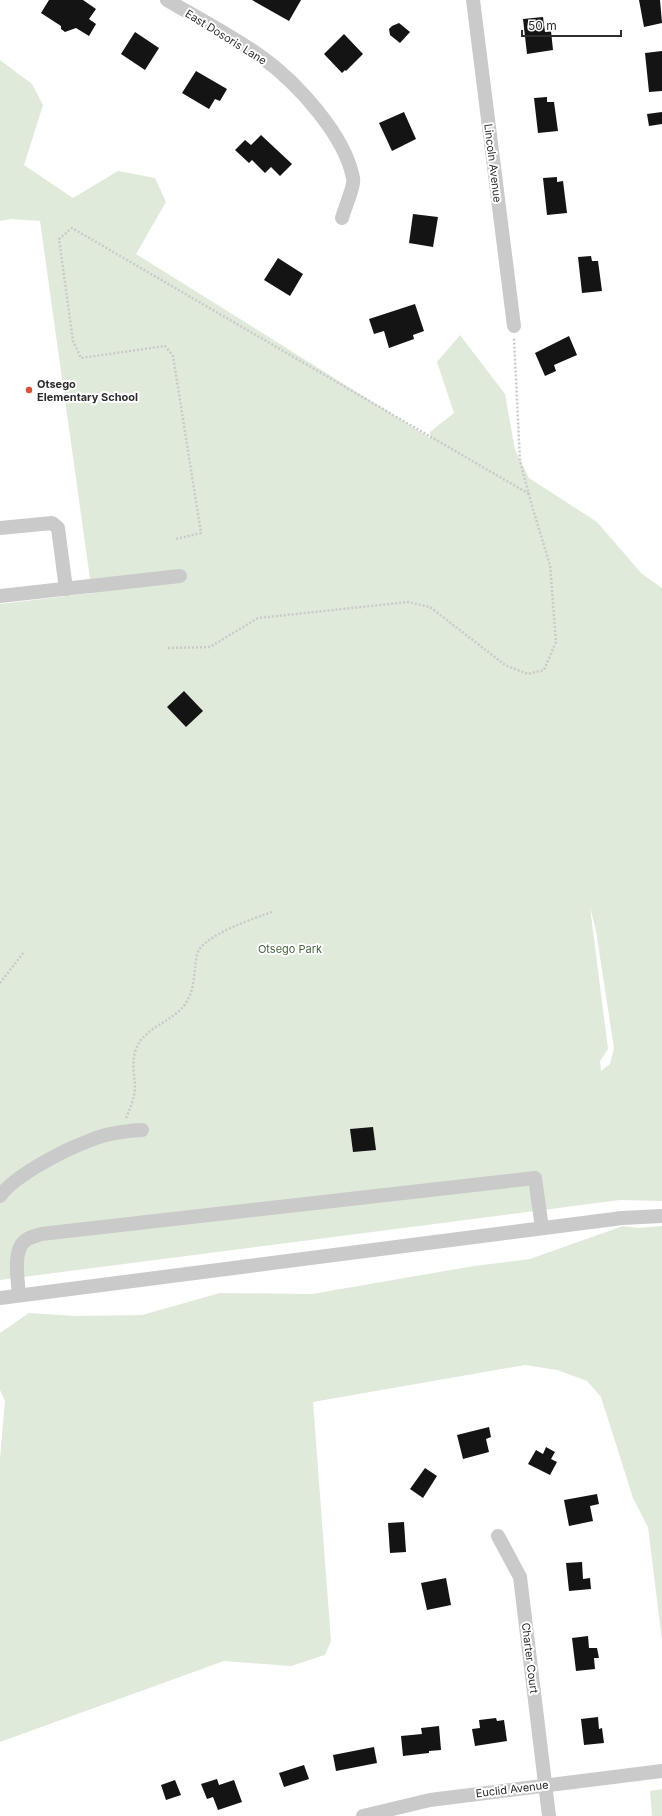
<svg xmlns="http://www.w3.org/2000/svg" width="662" height="1816" font-family="Inter,sans-serif">
<style>
.green{fill:#dfeadb;fill-rule:evenodd}
.building{fill:#141414}
.lines{fill:none;stroke-linecap:round;stroke-linejoin:round}
.path{stroke:#cacaca;stroke-width:2.5;stroke-dasharray:2 2;stroke-linecap:butt}
.minor{stroke:#cacaca;stroke-width:14}
.poi-dot{fill:#dc5237;stroke:#fff;stroke-width:1.5}
.labels{text-anchor:middle;dominant-baseline:central;stroke-width:4;stroke-linejoin:round;paint-order:stroke}
.street-label{font-size:11px;fill:#2d2d2d;stroke:#fff}
.poi-label{font-size:11px;font-weight:bold;fill:#2d2d2d;stroke:#fff;text-anchor:start}
.park-label{font-size:11px;fill:#46663d;stroke:#fff}
</style>
<rect width="100%" height="100%" fill="#fff"/>
<!-- green -->
<g class="green">
<path d="M0 60 32 84 43 105 24 165 73 198 118 171 155 178 166 202 136 254 430 438V432L454 413 437 362 460 335 505 394 515 450 529 478 597 522 642 574 662 588V1201L620 1200 0 1280V604L92 593 40 221 11 219 0 221ZM590 907 596 931 614 1048 610 1064 601 1071 600 1061 608 1049Z"/>
<path d="M623 1226 638 1228 662 1226V1641L648 1527 633 1498 601 1397 587 1381 557 1370 525 1365 313 1402 331 1641 325 1655 291 1666 224 1661 0 1742V1459L5 1401 0 1390V1333L29 1313 76 1316 142 1315 220 1293 312 1294 474 1266 530 1259Z"/>
<path d="M662 1789V1816H652L650 1791Z"/>
</g>
<!-- building -->
<g class="building">
<path d="M49 0H83L96 9 89 19 96 24 89 36 76 28 65 32 61 29V26L41 13Z"/>
<path d="M252 0H301L289 21Z"/>
<path d="M639 0H660L662 23 644 27Z"/>
<path d="M543 17 545 32 551 31 553 50 527 54 523 19Z"/>
<path d="M399 23 410 32 400 43 390 35 389 29 392 26Z"/>
<path d="M135 32 159 48 145 70 121 54Z"/>
<path d="M344 34 363 54 346 71 345 70 342 73 324 54Z"/>
<path d="M662 51V91L649 92 645 53Z"/>
<path d="M196 71 227 89 220 101 215 99 209 109 182 93Z"/>
<path d="M547 97V102H554L558 131 538 133 534 98Z"/>
<path d="M404 112 416 139 392 151 379 123Z"/>
<path d="M662 112V124L649 126 647 114Z"/>
<path d="M261 135 292 164 280 176 271 167 265 173 252 160 249 163 235 150 245 140 251 145Z"/>
<path d="M557 177V182L563 181 567 213 547 215 543 178Z"/>
<path d="M413 214 438 217 433 247 409 243Z"/>
<path d="M591 256 592 261H598L602 291 582 293 578 257Z"/>
<path d="M278 258 303 274 290 296 264 280Z"/>
<path d="M415 304 424 331 413 335 414 339 389 348 384 331 374 334 369 319Z"/>
<path d="M569 336 577 355 554 365 556 371 545 376 535 353Z"/>
<path d="M184 691 203 711 186 727 167 707Z"/>
<path d="M373 1127 376 1150 353 1152 350 1129Z"/>
<path d="M489 1427 491 1437 486 1439 489 1452 463 1459 457 1435Z"/>
<path d="M546 1447 555 1452 551 1459 557 1462 550 1475 528 1464 536 1450 543 1454Z"/>
<path d="M425 1468 437 1476 423 1498 410 1489Z"/>
<path d="M597 1494 599 1504 590 1506 593 1521 569 1526 564 1500Z"/>
<path d="M404 1522 406 1552 390 1553 388 1523Z"/>
<path d="M582 1562 583 1579 590 1578 591 1589 569 1591 566 1563Z"/>
<path d="M446 1578 451 1605 427 1610 421 1583Z"/>
<path d="M588 1636 589 1648H597L599 1658H594L595 1669 576 1671 572 1638Z"/>
<path d="M598 1717 599 1729 602 1728 604 1743 584 1745 581 1719Z"/>
<path d="M496 1718 497 1721 504 1720 507 1741 475 1746 472 1729 480 1728 479 1720Z"/>
<path d="M439 1726 441 1750 429 1751V1753L403 1756 401 1736 422 1734 421 1728Z"/>
<path d="M374 1747 377 1763 336 1771 333 1755Z"/>
<path d="M304 1765 309 1779 284 1787 279 1773Z"/>
<path d="M217 1779 219 1785 234 1780 242 1802 218 1810 213 1797 207 1799 201 1784Z"/>
<path d="M175 1780 181 1795 166 1800 161 1785Z"/>
</g>
<g class="lines">
<!-- path -->
<g class="path">
<path d="M176 539 201 533 173 356 165 346 81 358 73 341 59 239 72 228 529 494"/>
<path d="M168 648 210 647 258 618 408 602 430 607 505 665 528 674 544 670 556 642 550 565 532 506 520 461 514 338"/>
<path d="M0 983 24 952"/>
<path d="M126 1118C130 1109 134 1099 135 1089 135 1076 131 1062 136 1049 144 1028 169 1023 183 1007 196 991 193 974 197 955 200 936 255 918 272 912"/>
</g>
<!-- minor -->
<g class="minor">
<path d="M167 0C199 19 233 36 263 58 297 83 345 135 353 178 355 185 344 210 342 218"/>
<path d="M473 0 514 326"/>
<path d="M0 528 52 523 58 528 66 589"/>
<path d="M0 596 180 576"/>
<path d="M0 1196C15 1175 66 1149 91 1140 107 1133 125 1131 142 1130"/>
<path d="M19 1295C18 1281 12 1249 26 1240 30 1237 36 1236 41 1234L535 1178 542 1228"/>
<path d="M0 1298 622 1218 662 1216"/>
<path d="M498 1536 520 1577 549 1816"/>
<path d="M363 1816 430 1800 662 1771"/>
</g>
</g>
<!-- markers -->
<circle class="poi-dot" cx="29" cy="390" r="4"/>
<g class="labels">
<!-- street labels -->
<g class="street-label">
<text transform="translate(226 37) rotate(32)">East Dosoris Lane</text>
<text transform="translate(493 163) rotate(83)">Lincoln Avenue</text>
<text transform="translate(530 1658) rotate(83)">Charter Court</text>
<text transform="translate(512 1789) rotate(-7)">Euclid Avenue</text>
</g>
<!-- poi labels -->
<g class="poi-label">
<text x="37" y="384">Otsego<tspan x="37" dy="13">Elementary School</tspan></text>
</g>
<!-- park labels -->
<g class="park-label">
<text x="290" y="949">Otsego Park</text>
</g>
</g>
<!-- scale -->
<path d="M522 30v6h99v-6" fill="none" stroke="#2d2d2d" stroke-width="2"/>
<text x="528" y="30" font-size="12" fill="#2d2d2d" stroke="#ffffff" stroke-width="3" paint-order="stroke">50 m</text>
</svg>
